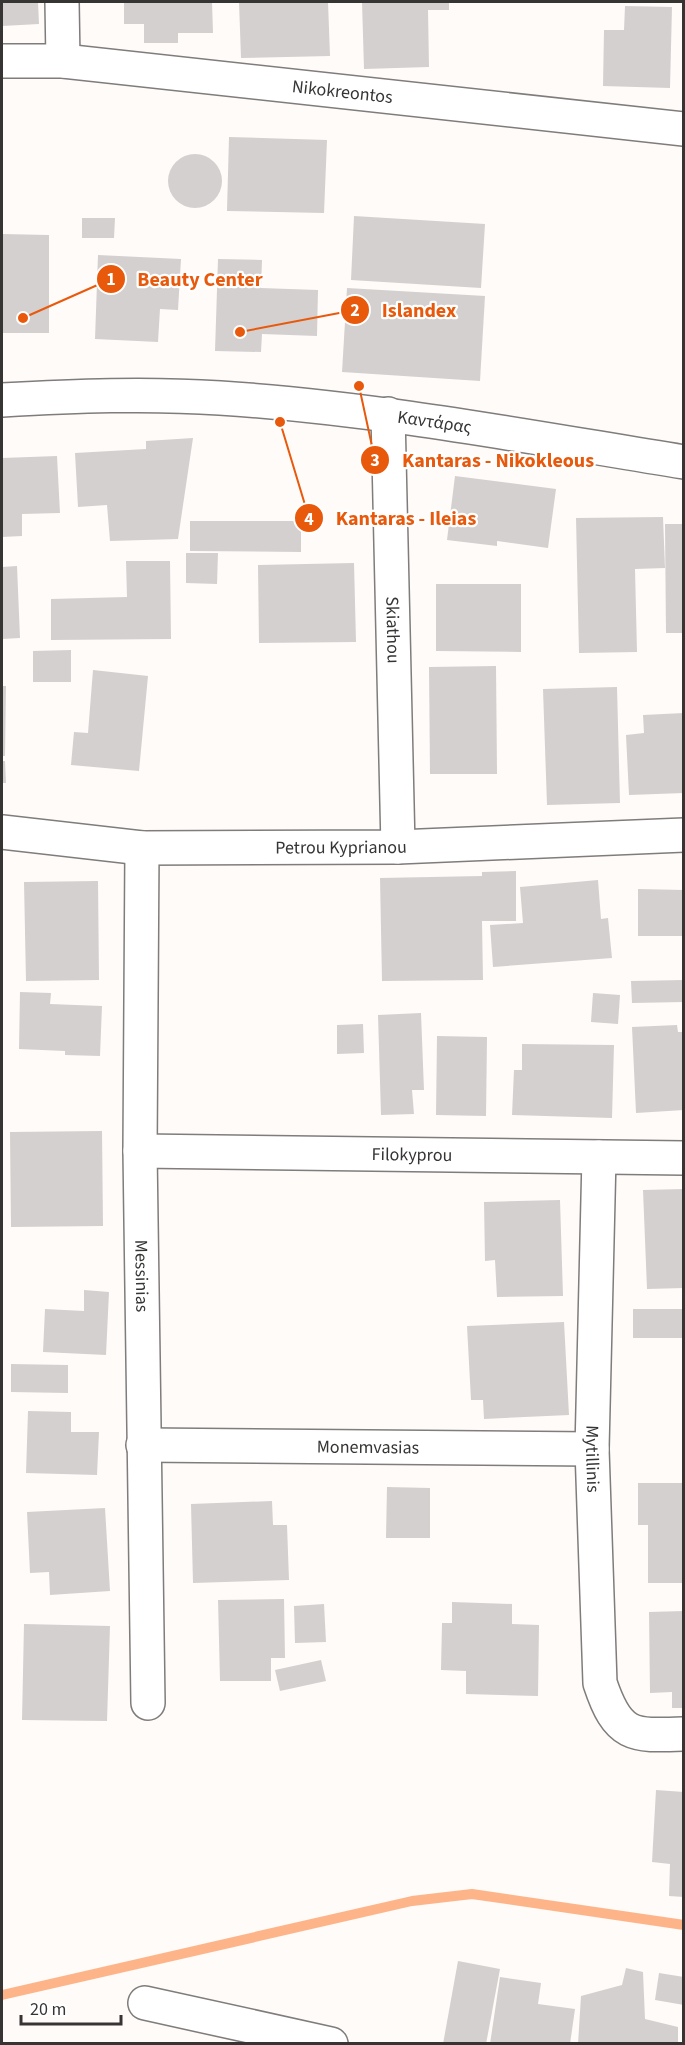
<svg xmlns="http://www.w3.org/2000/svg" width="685" height="2045" font-family="'Source Sans 3',sans-serif">
<style>
.lines{fill:none;stroke-linecap:round;stroke-linejoin:round}
.stream{stroke:#feb489;stroke-width:10}
.building{fill:#d4d0cf}
.minor-casing{stroke:#7f7c7b;stroke-width:36}
.minor{stroke:#fff;stroke-width:33}
.labels{text-anchor:middle;dominant-baseline:central;stroke-width:4.5;stroke-linejoin:round;paint-order:stroke}
.street-label{font-size:18px;fill:#363534;stroke:#fff}
.leader{fill:none;stroke:#e8590c;stroke-width:2}
.callout-dot{fill:#e8590c;stroke:#fff;stroke-width:2}
.mark-label{font-size:18px;text-anchor:middle;font-weight:bold;fill:#fff}
.callout-label{font-size:20px;text-anchor:middle;font-weight:bold;fill:#e8590c;stroke:#fff;stroke-width:4.5;stroke-linejoin:round;paint-order:stroke}
</style>
<rect width="100%" height="100%" fill="#fefbf9"/>
<g class="lines">
<!-- stream -->
<path class="stream" d="M2 1995 412 1901 472 1894 684 1925"/>
</g>
<!-- building -->
<g class="building">
<path d="M2 2H38L39 24 2 26Z"/>
<path d="M124 2H212L213 33H178V43H144V24H124Z"/>
<path d="M239 2H328L330 56 241 58Z"/>
<path d="M362 2H449V10H428L429 67 364 69Z"/>
<path d="M625 6 672 7 670 88 603 86 604 30H624Z"/>
<path d="M229 137 327 140 324 213 227 211Z"/>
<circle cx="195" cy="181" r="27"/>
<path d="M354 216 485 224 481 288 351 280Z"/>
<path d="M82 218H115L114 238H82Z"/>
<path d="M2 234 49 235V333H2Z"/>
<path d="M98 255 181 259 178 310 160 309 158 342 95 339Z"/>
<path d="M218 259 262 260 261 288 318 290 317 336 262 334 261 352 215 351Z"/>
<path d="M347 288 485 296 480 381 342 372Z"/>
<path d="M193 438 178 539 110 541 107 505 78 507 75 453 146 449V441Z"/>
<path d="M57 456 60 513 22 514V536L2 537V458Z"/>
<path d="M455 476 556 489 548 548 497 541V546L447 540Z"/>
<path d="M663 517 665 568 635 569 637 652 579 653 576 518Z"/>
<path d="M190 521H301V552L190 551Z"/>
<path d="M665 524H684V633H666Z"/>
<path d="M186 553H218L217 584 186 583Z"/>
<path d="M126 561H170L171 639 51 640V599L127 597Z"/>
<path d="M354 563 356 642 259 643 258 565Z"/>
<path d="M17 566 20 638 2 639V567Z"/>
<path d="M436 584H521V652L436 651Z"/>
<path d="M71 650V682H33V651Z"/>
<path d="M496 666 497 774H430L429 667Z"/>
<path d="M93 670 148 676 139 771 71 765 74 732 88 733Z"/>
<path d="M2 686H6L5 756H2Z"/>
<path d="M617 687 620 803 547 805 543 689Z"/>
<path d="M684 713V793L629 795 626 735 644 733 643 715Z"/>
<path d="M2 761H5L6 783H2Z"/>
<path d="M516 871V921H482L483 980 382 981 380 878 482 876V872Z"/>
<path d="M598 880 601 919 608 918 612 958 493 967 490 925 523 923 520 887Z"/>
<path d="M98 881 99 980 26 981 24 882Z"/>
<path d="M638 889 684 890V936H638Z"/>
<path d="M684 980V1002L632 1003 631 981Z"/>
<path d="M20 992 51 993 50 1004 102 1006 100 1056 65 1055V1051L19 1049Z"/>
<path d="M593 993 620 995 618 1024 591 1022Z"/>
<path d="M421 1013 424 1090H412L414 1114 381 1115 378 1015Z"/>
<path d="M363 1024 364 1053 337 1054V1025Z"/>
<path d="M677 1025 678 1032H684V1110L636 1113 632 1027Z"/>
<path d="M437 1036 487 1037 486 1116 436 1115Z"/>
<path d="M522 1044 614 1045 612 1118 512 1115 514 1070H522Z"/>
<path d="M102 1131 103 1226 11 1227 10 1132Z"/>
<path d="M684 1189V1288L647 1289 643 1190Z"/>
<path d="M560 1200 563 1296 497 1297 495 1260 485 1261 484 1202Z"/>
<path d="M84 1290 109 1292 106 1355 43 1352 45 1309 84 1311Z"/>
<rect x="633" y="1309" width="51" height="29"/>
<path d="M564 1322 569 1415 484 1419 483 1400H471L467 1326Z"/>
<path d="M11 1364 68 1365V1393L11 1392Z"/>
<path d="M28 1411 71 1412V1432H99L97 1475 26 1473Z"/>
<path d="M638 1483H684V1583H648V1525H638Z"/>
<path d="M387 1487 430 1488V1538H386Z"/>
<path d="M272 1501 273 1525H287L289 1580 193 1583 191 1504Z"/>
<path d="M105 1508 110 1591 50 1595 49 1572 30 1573 27 1512Z"/>
<path d="M284 1599 285 1658H271V1681H220L218 1600Z"/>
<path d="M452 1602 512 1604V1624L539 1625 538 1696 466 1694V1671L441 1670 442 1623H452Z"/>
<path d="M324 1604 326 1642 295 1643 294 1606Z"/>
<path d="M684 1611V1708H672V1692L650 1693 649 1612Z"/>
<path d="M24 1624 110 1626 107 1721 22 1720Z"/>
<path d="M321 1660 326 1681 280 1691 275 1670Z"/>
<path d="M656 1790 684 1792V1897L669 1896 670 1864 652 1862Z"/>
<path d="M458 1961 500 1969 486 2044H443Z"/>
<path d="M626 1968 643 1972 645 2019 678 2027V2044H578L581 1996 622 1985Z"/>
<path d="M659 1973 684 1977V2005L655 2000Z"/>
<path d="M500 1977 541 1983 538 2004 575 2009 570 2044H490Z"/>
</g>
<g class="lines">
<defs>
<g id="minor">
<path d="M62 2 63 61"/>
<path id="s1" d="M2 61H63L684 129"/>
<path id="s2" d="M2 400C74 396 147 393 220 398 376 408 529 437 684 462"/>
<path id="s3" d="M388 414 398 847"/>
<path id="s4" d="M2 832 142 848 398 847 684 835"/>
<path id="s5" d="M142 848 140 1151 148 1703"/>
<path id="s6" d="M140 1151 684 1158"/>
<path id="s7" d="M599 1157 592 1449 600 1683C618 1737 632 1736 684 1734"/>
<path id="s8" d="M143 1445 592 1449"/>
<path d="M145 2003 331 2044"/>
</g>
</defs>
<!-- minor casing -->
<use href="#minor" class="minor-casing"/>
<!-- minor -->
<use href="#minor" class="minor"/>
</g>
<g class="labels">
<!-- street labels -->
<g class="street-label">
<text stroke="none"><textPath href="#s1" startOffset="342">Nikokreontos</textPath></text>
<text stroke="none"><textPath href="#s2" startOffset="434">Καντάρας</textPath></text>
<text stroke="none"><textPath href="#s3" startOffset="216">Skiathou</textPath></text>
<text stroke="none"><textPath href="#s4" startOffset="340">Petrou Kyprianou</textPath></text>
<text stroke="none"><textPath href="#s6" startOffset="272">Filokyprou</textPath></text>
<text stroke="none"><textPath href="#s5" startOffset="428">Messinias</textPath></text>
<text stroke="none"><textPath href="#s8" startOffset="225">Monemvasias</textPath></text>
<text stroke="none"><textPath href="#s7" startOffset="302">Mytillinis</textPath></text>
</g>
</g>
<!-- callouts -->
<path class="leader" d="M23 318L111 279M240 332L355 310M359 386L375 460M280 422L309 518"/>
<g class="callout-dot">
<circle cx="23" cy="318" r="6"/>
<circle cx="240" cy="332" r="6"/>
<circle cx="359" cy="386" r="6"/>
<circle cx="280" cy="422" r="6"/>
<circle cx="111" cy="279" r="15"/>
<circle cx="355" cy="310" r="15"/>
<circle cx="375" cy="460" r="15"/>
<circle cx="309" cy="518" r="15"/>
</g>
<g class="mark-label">
<text x="111" y="285">1</text>
<text x="355" y="316">2</text>
<text x="375" y="466">3</text>
<text x="309" y="525">4</text>
</g>
<g class="callout-label">
<text x="200" y="286">Beauty Center</text>
<text x="419" y="317">Islandex</text>
<text x="498" y="467">Kantaras - Nikokleous</text>
<text x="406" y="525">Kantaras - Ileias</text>
</g>
<!-- border -->
<rect width="685" height="2045" fill="none" stroke="#363534" stroke-width="6"/>
<!-- scale -->
<path d="M21 2015v9h100v-9" fill="none" stroke="#363534" stroke-width="3"/>
<text x="30" y="2015" font-size="18" fill="#363534" stroke="#ffffff" stroke-width="4.5" paint-order="stroke">20 m</text>
</svg>
